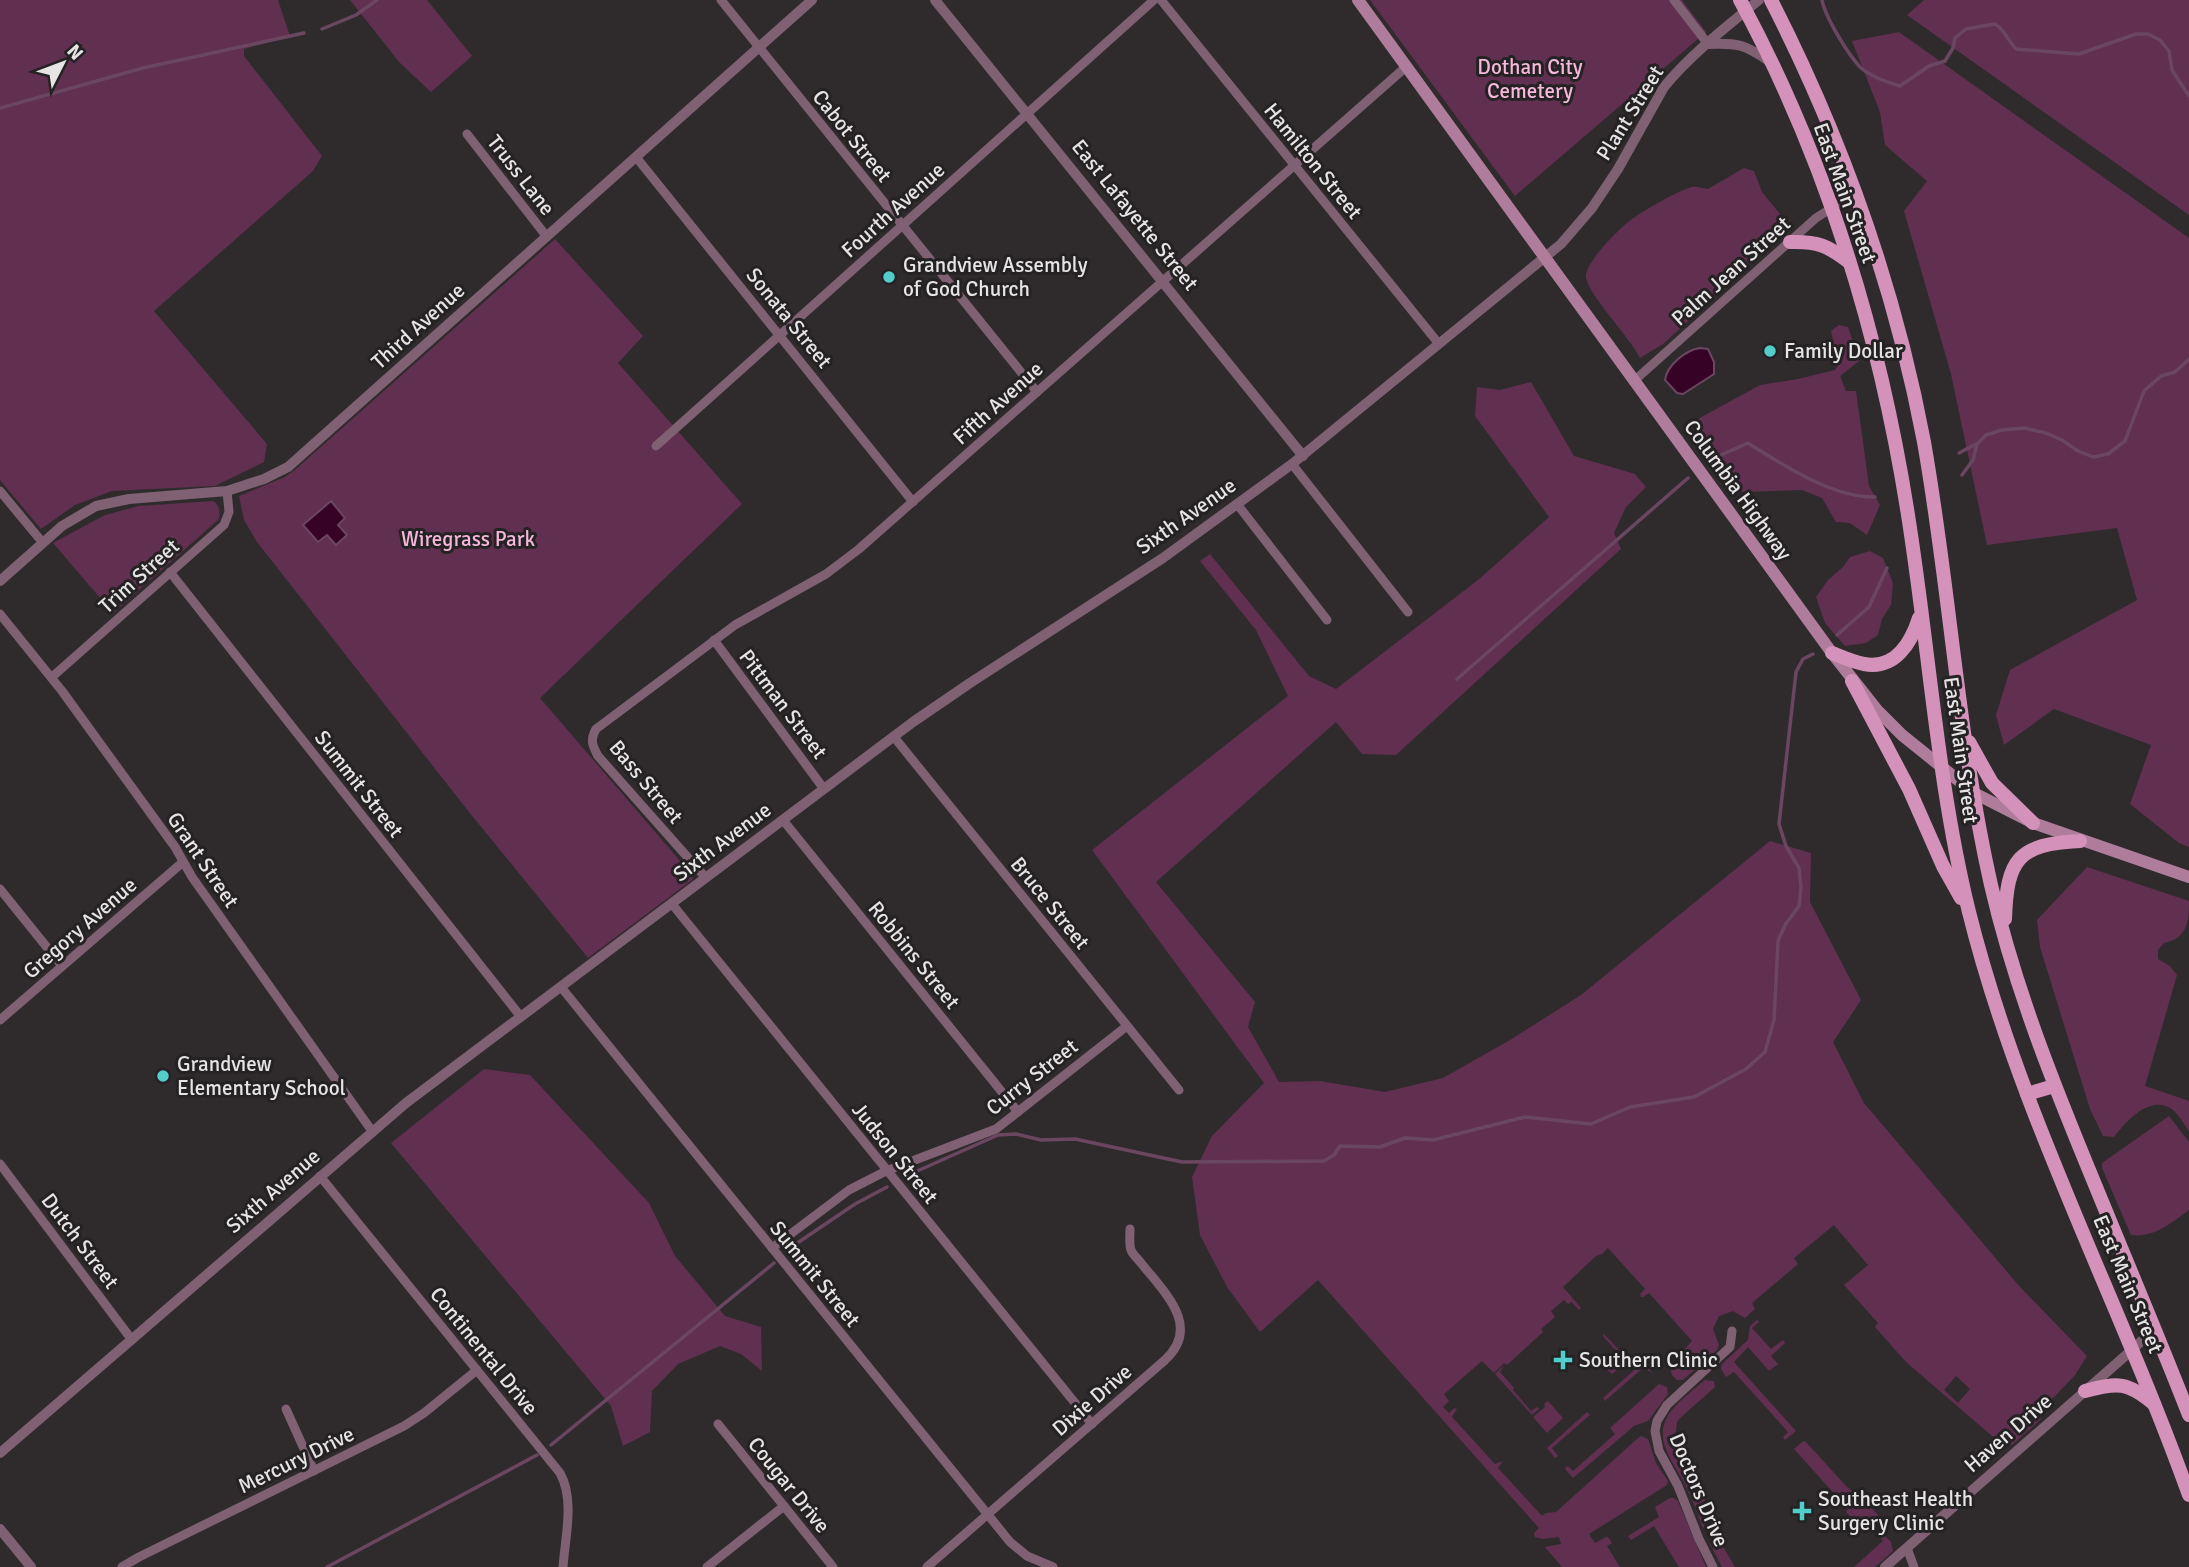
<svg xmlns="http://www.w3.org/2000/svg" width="2189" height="1567" font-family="Signika,sans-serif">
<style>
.green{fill:#612f50;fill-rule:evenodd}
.water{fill:#360327;stroke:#6b4660;stroke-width:2}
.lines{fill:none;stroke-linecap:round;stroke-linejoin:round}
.stream{stroke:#6b4660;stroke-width:3.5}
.minor{stroke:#806073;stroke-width:9}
.tertiary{stroke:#806073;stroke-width:10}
.secondary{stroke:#af7c9b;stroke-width:12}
.primary{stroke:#d492ba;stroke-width:14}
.poi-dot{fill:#53cdc9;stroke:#252223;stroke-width:2.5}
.labels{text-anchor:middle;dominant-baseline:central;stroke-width:6;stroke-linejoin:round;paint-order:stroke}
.park-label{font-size:21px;fill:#f5b7dc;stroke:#252223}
.street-label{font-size:21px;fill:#e7e4e6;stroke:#252223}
.poi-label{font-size:21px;fill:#e7e4e6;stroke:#252223;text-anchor:start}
</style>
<rect width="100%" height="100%" fill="#2f2b2d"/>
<!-- green -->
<g class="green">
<path d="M0 0H278L290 36 244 49V56L322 156 313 171 154 311 267 444 264 462 215 486 112 491 75 505 41 529 0 480Z"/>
<path d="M350 0H427L472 56 431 92 400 63Z"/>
<path d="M1370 0H1682L1706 32 1515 196Z"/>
<path d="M1924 0H2189V215L1907 15Z"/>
<path d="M1899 32 2189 238V847L2179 843 2130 804 2151 745 2054 709 2004 745 1996 715 2010 670 2137 600 2117 528 1987 545 1951 374 1904 211 1927 181 1885 145 1880 112 1852 41Z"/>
<path d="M1744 168 1754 171 1762 192 1784 219 1786 232 1663 344 1640 358C1629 336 1590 297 1586 278 1583 264 1623 224 1635 217 1647 209 1679 190 1692 187 1697 186 1704 189 1708 189Z"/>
<path d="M555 239 643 336 618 363 742 504 540 698 693 876 692 880 588 958 469 812 257 542 244 520 239 496 285 477 296 469Z"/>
<path d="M1839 325 1848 327 1859 361 1840 376 1846 391H1856L1869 486 1880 505 1867 535 1850 523 1836 522 1822 498 1802 490 1742 492 1721 470 1695 427 1698 419 1760 385 1798 379 1835 370 1839 364 1831 331Z"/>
<path d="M1531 382 1574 456 1635 474 1646 487 1626 507 1614 533 1621 549 1396 755 1362 754 1336 722 1156 882 1255 1002 1248 1027 1279 1082 1320 1081 1385 1092 1443 1078 1510 1040 1581 995 1770 841 1811 853 1810 902 1861 1000 1833 1042 1864 1103 2020 1287 2087 1356 2075 1375 2038 1414 2041 1419 2012 1445 1999 1442 1906 1362 1875 1327 1878 1323 1844 1285 1868 1265 1834 1225 1794 1258 1798 1264 1752 1303 1755 1309 1745 1318 1733 1311 1719 1316 1713 1329 1719 1345 1717 1350 1683 1380H1677L1672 1375 1670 1367 1674 1364 1679 1369 1691 1357 1685 1349 1692 1341 1649 1293 1643 1297H1641L1640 1294 1645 1289 1608 1248 1602 1254 1596 1256 1563 1287 1581 1308 1579 1310 1572 1302 1568 1304 1564 1300 1551 1311 1555 1317 1541 1329 1543 1332 1507 1365 1504 1363 1494 1373 1482 1361 1444 1394 1449 1401 1443 1407 1449 1413 1454 1408 1457 1409 1452 1417 1495 1464 1503 1461 1498 1468 1542 1516 1546 1513 1556 1512 1638 1438 1641 1436 1648 1439 1656 1463 1668 1481 1667 1485 1589 1534 1595 1543 1606 1537H1608L1612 1543 1607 1546 1620 1567H1562L1545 1547 1561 1544 1559 1537 1543 1539 1535 1537 1534 1533 1539 1528 1318 1280 1260 1332 1227 1287 1200 1235 1192 1177 1212 1136 1264 1083 1092 850 1288 696 1256 630 1200 561 1210 554 1309 676 1336 689 1478 580 1549 517 1475 416 1477 387 1500 390ZM1956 1376 1970 1389 1958 1403 1944 1390Z"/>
<path d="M213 501C220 506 220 511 219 519L113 613 53 543 105 515 139 506Z"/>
<path d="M1870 551 1883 558 1893 583 1891 605 1882 619 1878 635 1866 643 1845 646 1825 623 1816 597 1828 580 1843 567 1850 557Z"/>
<path d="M2087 867 2189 901C2189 923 2187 938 2164 943L2158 950V959L2170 966 2177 975 2145 1086 2189 1101V1131C2183 1123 2176 1109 2166 1106 2145 1099 2125 1123 2114 1137L2103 1136 2090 1109 2040 947 2037 920Z"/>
<path d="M484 1069 530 1075 649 1203 675 1256 725 1316 761 1327 762 1371 741 1354 720 1346 678 1364 652 1391 650 1432 623 1446 611 1406 391 1143Z"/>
<path d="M2169 1116 2189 1142V1210C2171 1223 2154 1238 2131 1235L2102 1168V1163Z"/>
<path d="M1757 1320 1759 1322 1752 1328 1771 1349 1783 1340 1785 1343 1771 1356 1778 1364 1769 1371 1748 1347 1734 1362 1796 1431 1785 1440 1783 1437 1788 1432 1734 1372 1726 1377 1721 1369 1722 1364 1748 1340 1750 1326Z"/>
<path d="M1604 1334 1628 1360 1612 1374 1605 1368 1619 1354 1603 1336Z"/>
<path d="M1642 1363H1645L1653 1374 1644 1367 1605 1401 1603 1398Z"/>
<path d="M1504 1365 1500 1372 1514 1388 1513 1390 1531 1411 1537 1407 1539 1409 1541 1407 1532 1415 1495 1374Z"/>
<path d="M1705 1380 1714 1381 1715 1387 1680 1418 1677 1422 1676 1432 1671 1437 1695 1477 1713 1520 1722 1519V1521L1705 1529 1702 1526C1697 1512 1692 1498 1685 1485 1674 1462 1652 1439 1669 1414 1678 1401 1693 1390 1705 1380Z"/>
<path d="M1659 1384 1667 1387 1668 1394 1648 1421 1634 1426 1573 1478 1565 1469 1566 1467 1568 1466 1573 1471 1615 1434 1610 1428Z"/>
<path d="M1548 1401 1563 1418 1547 1433 1533 1417 1545 1407 1544 1404Z"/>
<path d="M1587 1412 1590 1415 1552 1448 1558 1456 1555 1458 1547 1448Z"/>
<path d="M1805 1441 1847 1487 1864 1500 1878 1515V1518L1871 1524 1862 1517 1856 1522 1846 1512 1848 1509 1794 1449 1802 1442Z"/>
<path d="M1670 1498H1674L1678 1501 1706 1567H1679L1654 1526 1631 1540 1628 1536 1659 1517 1655 1507Z"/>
<path d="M1887 1527 1882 1533 1891 1542 1893 1551 1875 1567H1854L1883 1541 1877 1534Z"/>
<path d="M1724 1534 1727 1537 1720 1541 1735 1567H1722L1710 1544 1713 1540Z"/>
</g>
<!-- water -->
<g class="water">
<path d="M1700 348 1708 349 1714 362V374L1683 394 1677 393 1665 380C1667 365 1686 350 1700 348Z"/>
<path d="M331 501 345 518 338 525 347 535 336 545 327 535 318 542 303 525Z"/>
</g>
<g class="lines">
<!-- stream -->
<g class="stream">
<path d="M1822 0C1825 17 1848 54 1860 67 1871 77 1886 82 1900 86L1929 66 1945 61 1953 48 1955 38 1966 29 1995 24C2008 33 2006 39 2016 49L2079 54 2136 34H2148L2160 40 2169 51 2172 70 2189 96"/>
<path d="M322 29 356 15 377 0"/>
<path d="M0 108 143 68 304 33"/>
<path d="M1959 453 1976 444"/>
<path d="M1712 459 1748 443C1783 465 1833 498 1875 497"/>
<path d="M1962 475 1973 460 1977 444 1986 435 2002 430 2024 428 2046 433 2062 440 2078 451 2093 457 2108 454 2125 441 2144 391 2161 376 2175 372 2189 359"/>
<path d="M1837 635 1869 607 1887 568"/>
<path d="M1457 679 1688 478"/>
<path d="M906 1176 998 1135 1016 1134 1041 1140 1075 1139 1182 1162 1324 1161 1334 1155 1340 1146 1380 1147 1405 1138 1433 1140 1525 1117 1591 1124 1630 1107 1694 1097 1746 1069 1765 1052 1774 1020 1778 941 1785 925 1799 906 1801 887 1799 868 1786 846 1779 824 1796 672 1803 659 1813 654"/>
<path d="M790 1248 855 1204 887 1187"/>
<path d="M551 1445 774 1263"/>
<path d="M327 1567 537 1455"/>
</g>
<!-- minor -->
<g class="minor">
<path d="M721 0 1037 392"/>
<path d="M1161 0 1439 344"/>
<path d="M1674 0 1708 44"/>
<path d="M467 134 547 237"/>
<path d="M636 157 913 502"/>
<path d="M1635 380 1816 218 1855 193"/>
<path d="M656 446 1154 0"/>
<path d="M1292 464 1408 612"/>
<path d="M0 491 43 543"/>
<path d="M1237 504 1327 620"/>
<path d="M170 572 521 1017"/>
<path d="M0 614 62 691 175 847 192 877 372 1131"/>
<path d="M714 640 824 789"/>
<path d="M52 677 224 525 229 512 227 491"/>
<path d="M894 737 1179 1090"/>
<path d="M783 820 1018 1112"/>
<path d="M706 878 598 756C592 745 590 740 596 729L735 625 826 574 859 549 1407 66"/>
<path d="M0 889 62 966"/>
<path d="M672 904 1092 1424"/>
<path d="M561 987 1010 1542 1027 1556 1053 1567"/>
<path d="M0 1020 183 862"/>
<path d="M0 1164 132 1340"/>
<path d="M320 1176 560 1473C575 1500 565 1538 563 1567"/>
<path d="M772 1248 849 1190 886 1171 996 1129 1127 1026"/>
<path d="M286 1409 314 1471"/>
<path d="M718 1424 833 1567"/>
<path d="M1907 1548 1914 1567"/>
<path d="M122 1567 139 1557 404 1426 424 1413 477 1370"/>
<path d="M707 1567 784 1506"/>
<path d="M927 1567 1165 1360C1202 1326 1164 1292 1141 1263 1138 1259 1133 1255 1131 1250 1129 1245 1130 1236 1130 1229"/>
<path d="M1713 1567 1699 1539 1678 1486 1659 1451 1655 1431 1657 1421 1667 1405 1730 1347 1732 1331"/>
</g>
<!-- tertiary -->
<g class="tertiary">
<path d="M935 0 1303 456"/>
<path d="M1708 44C1738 43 1744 44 1769 61"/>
<path d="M0 581 62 526 96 506 129 499 227 491 264 479 288 467 812 0"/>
<path d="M0 1453 406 1103 913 722 970 683 1163 558 1292 464 1561 244 1592 208 1618 169 1664 87C1691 54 1726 27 1759 0"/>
<path d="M0 1529 31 1567"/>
<path d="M1885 1567 2133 1349 2155 1328"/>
</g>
<!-- secondary -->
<path class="secondary" d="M1358 0 1832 653 1877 710 1902 735 1974 793 2033 823 2189 877"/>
<!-- primary -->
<g class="primary">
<path d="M1740 0C1826 159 1880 336 1908 515 1929 647 1937 782 1969 912 2019 1113 2119 1300 2189 1495"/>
<path d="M1771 0C1842 139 1895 288 1924 442 1950 589 1958 739 1991 885 2015 989 2055 1088 2096 1187 2127 1263 2159 1338 2189 1415"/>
<path d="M1790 242C1818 241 1828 246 1849 262"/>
<path d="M1832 653C1842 657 1853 662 1864 664 1895 670 1911 643 1919 618"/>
<path d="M1852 681 1909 789 1943 866 1961 898"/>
<path d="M1969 742 1992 783 2033 823"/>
<path d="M2005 919C2007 859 2018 844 2080 841"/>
<path d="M2027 1094 2054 1086"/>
<path d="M2085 1391C2118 1382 2128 1382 2154 1404"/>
</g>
</g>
<!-- markers -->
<g class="poi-dot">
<circle cx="889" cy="277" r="7"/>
<circle cx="1770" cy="351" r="7"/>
<circle cx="163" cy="1076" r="7"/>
<path d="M1559.5 1349.5h7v7h7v7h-7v7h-7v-7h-7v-7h7z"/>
<path d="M1798.5 1500.5h7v7h7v7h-7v7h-7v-7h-7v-7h7z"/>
</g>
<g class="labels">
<!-- park labels -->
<g class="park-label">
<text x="1530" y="67">Dothan City<tspan x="1530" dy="24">Cemetery</tspan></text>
<text x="468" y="539">Wiregrass Park</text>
</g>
<!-- street labels -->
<g class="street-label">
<text transform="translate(1630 113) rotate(-58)">Plant Street</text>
<text transform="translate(852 136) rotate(51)">Cabot Street</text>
<text transform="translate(1313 161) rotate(51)">Hamilton Street</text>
<text transform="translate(521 175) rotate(52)">Truss Lane</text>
<text transform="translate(1845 193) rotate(70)">East Main Street</text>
<text transform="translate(893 210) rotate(-42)">Fourth Avenue</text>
<text transform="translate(1135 215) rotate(51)">East Lafayette Street</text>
<text transform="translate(1731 271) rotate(-42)">Palm Jean Street</text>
<text transform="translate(789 318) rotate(51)">Sonata Street</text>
<text transform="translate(418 326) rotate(-42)">Third Avenue</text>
<text transform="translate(998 403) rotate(-42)">Fifth Avenue</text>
<text transform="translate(1738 490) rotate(54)">Columbia Highway</text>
<text transform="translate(1186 516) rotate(-35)">Sixth Avenue</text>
<text transform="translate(139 576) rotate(-42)">Trim Street</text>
<text transform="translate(783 704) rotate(53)">Pittman Street</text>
<text transform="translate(1961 750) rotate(82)">East Main Street</text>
<text transform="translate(646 782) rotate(50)">Bass Street</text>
<text transform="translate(359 784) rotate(52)">Summit Street</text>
<text transform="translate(722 842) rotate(-37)">Sixth Avenue</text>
<text transform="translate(203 860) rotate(56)">Grant Street</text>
<text transform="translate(1050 903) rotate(51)">Bruce Street</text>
<text transform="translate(80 928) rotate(-41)">Gregory Avenue</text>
<text transform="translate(914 955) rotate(51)">Robbins Street</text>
<text transform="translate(1032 1077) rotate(-38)">Curry Street</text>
<text transform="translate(895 1153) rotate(51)">Judson Street</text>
<text transform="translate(273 1191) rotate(-41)">Sixth Avenue</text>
<text transform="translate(80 1241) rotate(53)">Dutch Street</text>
<text transform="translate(815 1274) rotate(51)">Summit Street</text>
<text transform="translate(2128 1284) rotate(67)">East Main Street</text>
<text transform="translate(484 1351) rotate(51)">Continental Drive</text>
<text transform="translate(1092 1400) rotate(-41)">Dixie Drive</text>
<text transform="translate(2008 1433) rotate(-41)">Haven Drive</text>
<text transform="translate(296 1460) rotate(-26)">Mercury Drive</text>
<text transform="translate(789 1485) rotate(51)">Cougar Drive</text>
<text transform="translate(1699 1490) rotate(67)">Doctors Drive</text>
</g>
<!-- poi labels -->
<g class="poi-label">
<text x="903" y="265">Grandview Assembly<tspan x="903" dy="24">of God Church</tspan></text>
<text x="1784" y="351">Family Dollar</text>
<text x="177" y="1064">Grandview<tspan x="177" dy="24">Elementary School</tspan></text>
<text x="1579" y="1360">Southern Clinic</text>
<text x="1818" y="1499">Southeast Health<tspan x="1818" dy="24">Surgery Clinic</tspan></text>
</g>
</g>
<!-- north arrow -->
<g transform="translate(63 63) rotate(48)" stroke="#252223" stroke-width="5" paint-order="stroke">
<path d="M0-5L12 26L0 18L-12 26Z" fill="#e7e4e6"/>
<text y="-10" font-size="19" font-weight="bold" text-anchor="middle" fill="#e7e4e6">N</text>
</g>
</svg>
